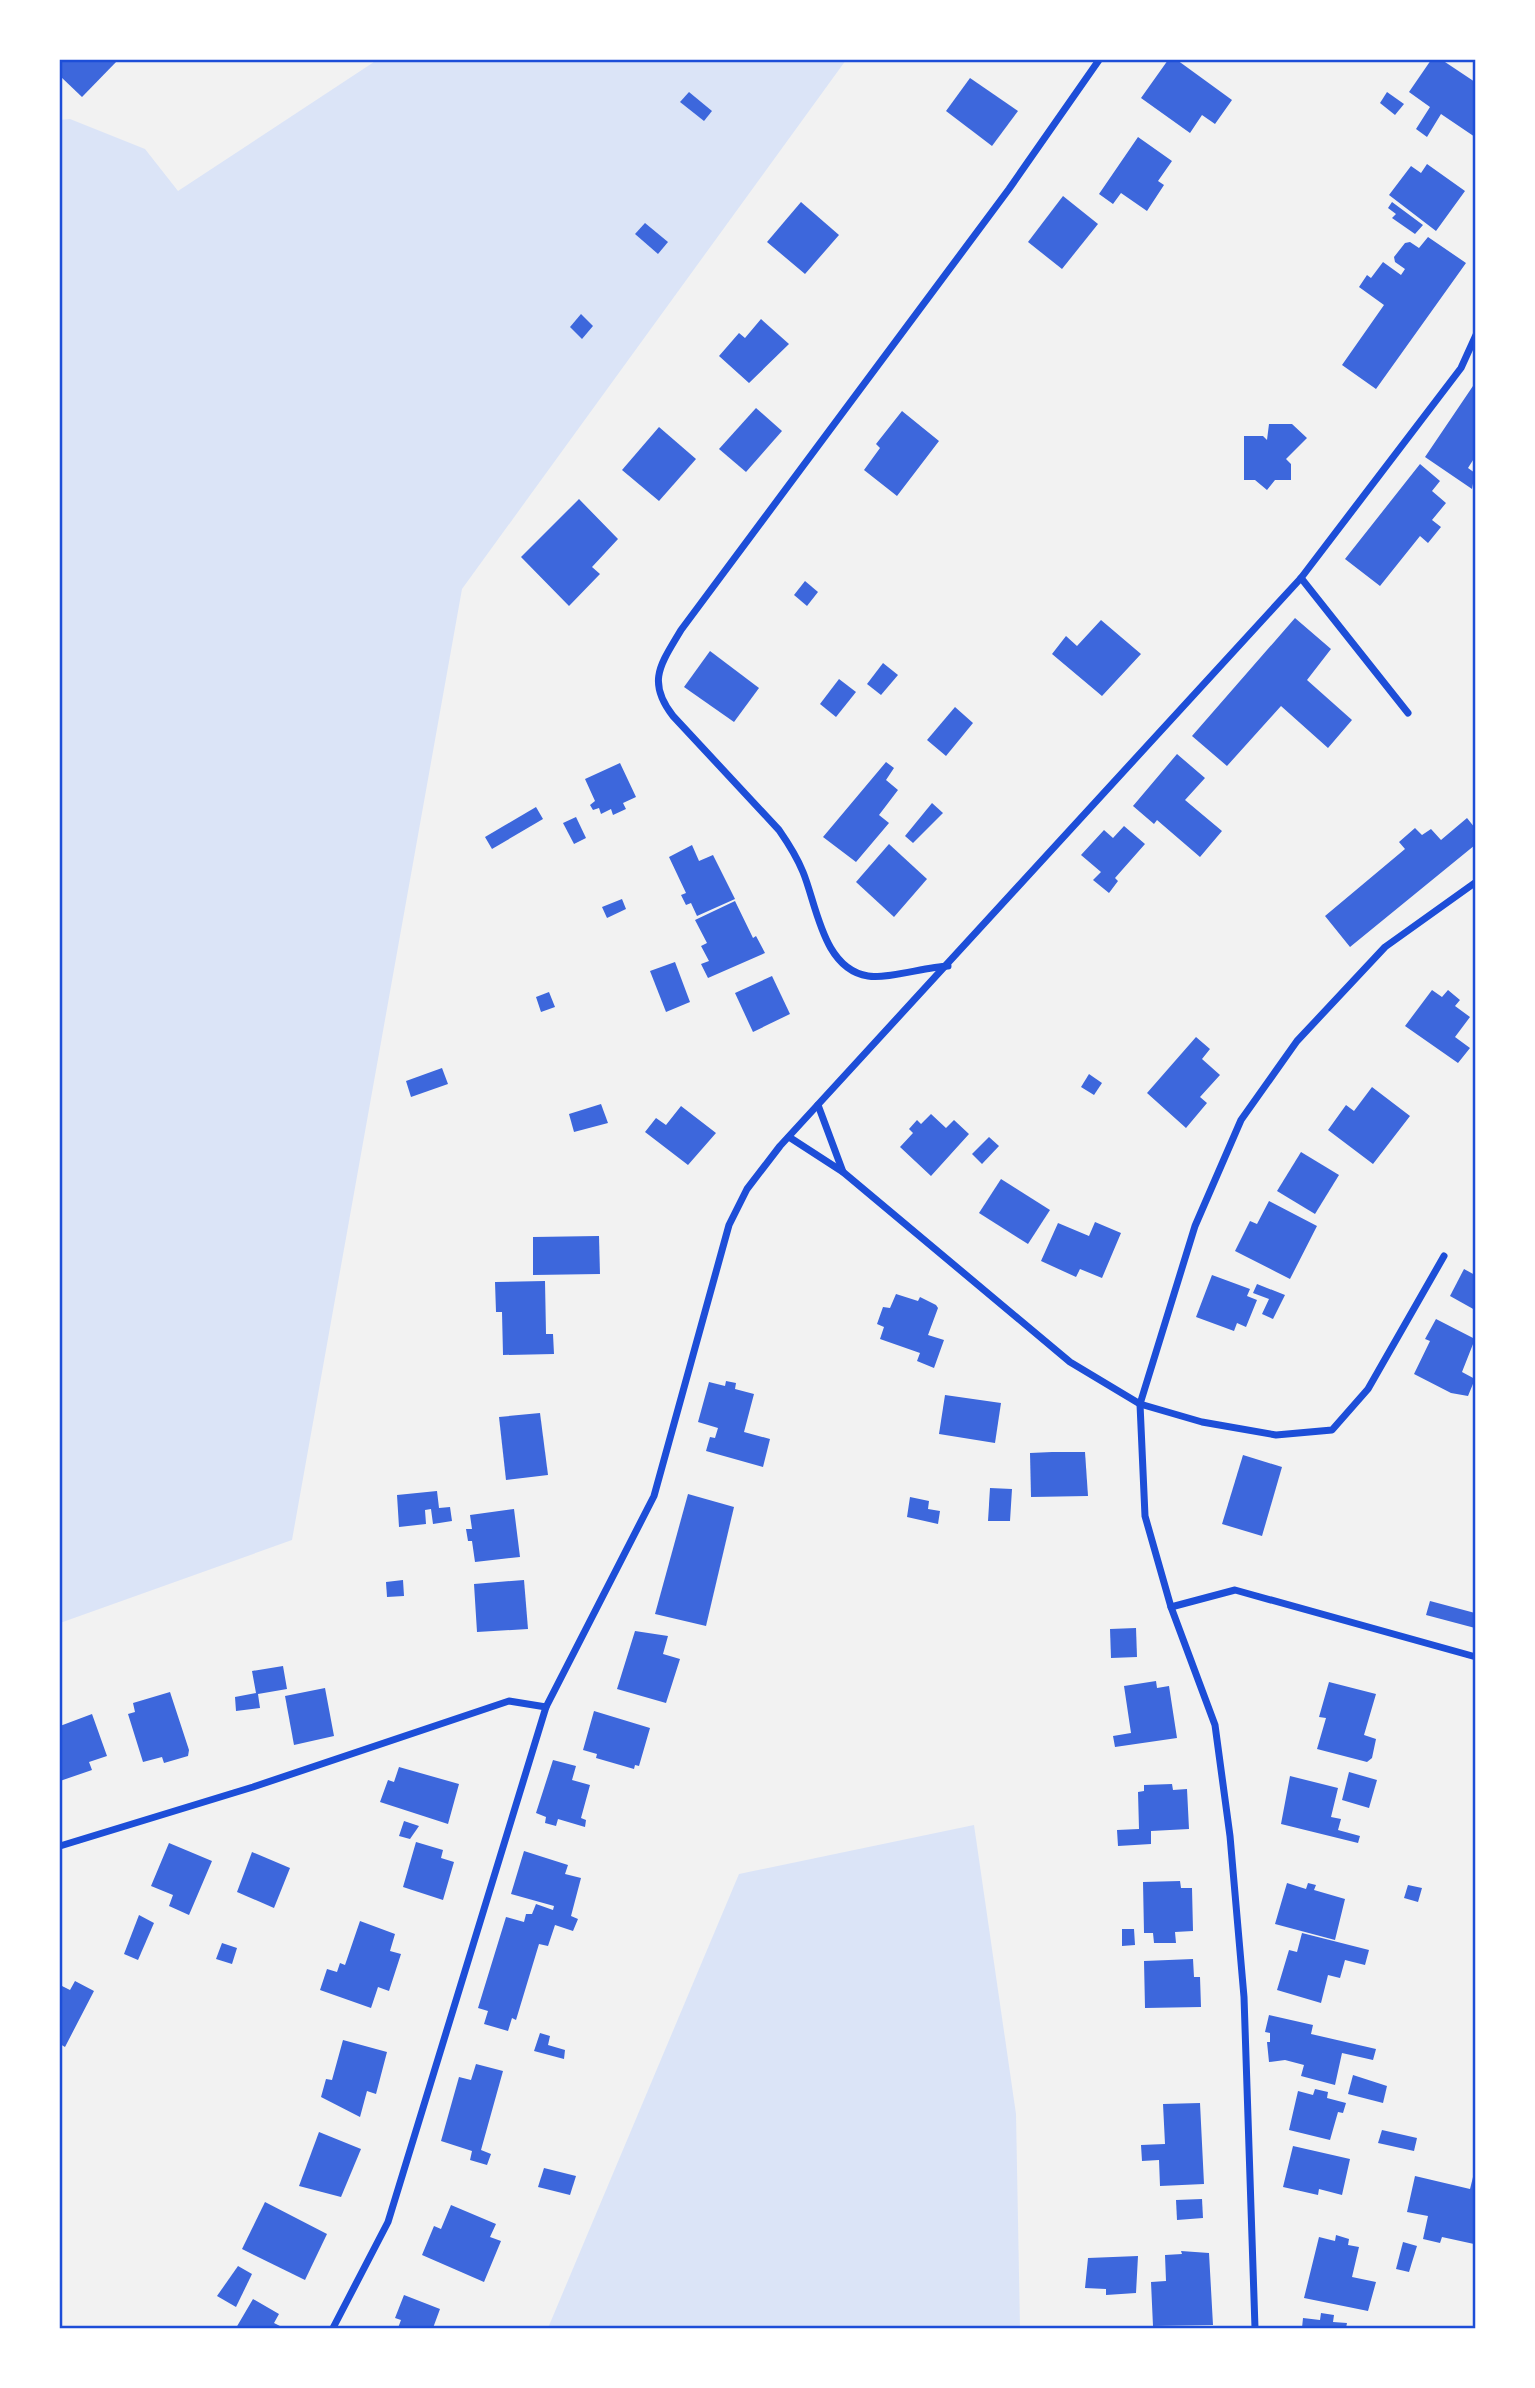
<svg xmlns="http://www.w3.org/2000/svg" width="1535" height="2388" font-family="Manrope,sans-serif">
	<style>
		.green { fill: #dbe4f7 }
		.building { fill: #3d67dc }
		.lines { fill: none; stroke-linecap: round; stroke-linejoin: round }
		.minor { stroke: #1d4ed8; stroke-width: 7 }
		.neatline { fill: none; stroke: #1d4ed8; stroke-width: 2.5 }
	</style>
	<rect width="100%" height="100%" fill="#f2f2f2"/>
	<g class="green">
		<polygon points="377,60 846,60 462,589 292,1540 60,1623 60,120 70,119 145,149 178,191"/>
		<polygon points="974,1825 1016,2114 1020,2328 548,2328 739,1874"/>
	</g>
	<g class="building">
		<polygon points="60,60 118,60 82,97 60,76"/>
		<polygon points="1168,60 1177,60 1232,100 1215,124 1202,115 1190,133 1141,98"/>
		<polygon points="1431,60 1442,60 1475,82 1475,137 1441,114 1427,137 1416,129 1430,107 1409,92"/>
		<polygon points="970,78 1018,111 992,146 946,111"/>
		<polygon points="689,92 712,111 704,121 680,102"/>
		<polygon points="1387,92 1404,104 1395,115 1380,103"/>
		<polygon points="1138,137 1172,161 1158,181 1164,185 1147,211 1121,193 1113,204 1099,194"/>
		<polygon points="1427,164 1465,191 1436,231 1389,195 1411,166 1421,173"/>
		<polygon points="1063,196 1098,224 1062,269 1028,242"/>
		<polygon points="801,202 839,235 805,274 767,242"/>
		<polygon points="1392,202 1423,225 1415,234 1392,218 1396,214 1388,208"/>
		<polygon points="645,223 668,242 658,254 635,234"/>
		<polygon points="1428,237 1466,263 1376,389 1342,365 1384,305 1359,287 1367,275 1371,278 1383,262 1401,275 1405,269 1395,262 1394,257 1405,243 1410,242 1419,248"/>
		<polygon points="581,314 593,326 582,339 570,327"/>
		<polygon points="761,319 789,344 749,383 719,356 739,333 745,338"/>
		<polygon points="1475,383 1475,457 1468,468 1475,473 1472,489 1425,457"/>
		<polygon points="756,408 782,431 746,472 719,449"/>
		<polygon points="902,411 939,441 897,496 864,470 880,448 876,444"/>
		<polygon points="1269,424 1292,424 1307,438 1286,459 1291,464 1291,480 1275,480 1267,490 1255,480 1244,480 1244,436 1263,436 1267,440"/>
		<polygon points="659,427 696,459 659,501 622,470"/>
		<polygon points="1420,464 1440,481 1432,491 1446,503 1432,520 1441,527 1428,543 1420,536 1380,586 1345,559"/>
		<polygon points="579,499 618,539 592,567 600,574 569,606 521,557"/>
		<polygon points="805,581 818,592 807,606 794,595"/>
		<polygon points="1295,618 1331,649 1307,680 1352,720 1328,748 1281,706 1227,766 1192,736"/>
		<polygon points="1101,620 1141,654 1102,696 1052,654 1066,636 1077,646"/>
		<polygon points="710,651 759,688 734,722 684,687"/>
		<polygon points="883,663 898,675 881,695 867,684"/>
		<polygon points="839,679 856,692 836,717 820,704"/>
		<polygon points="955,707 973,723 946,756 927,740"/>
		<polygon points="1177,754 1205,778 1185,800 1222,831 1200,857 1157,820 1154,824 1133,806"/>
		<polygon points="886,762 894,768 886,780 898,790 879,815 889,823 856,862 823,837"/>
		<polygon points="620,763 636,797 623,803 626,809 613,815 611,809 601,814 599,808 593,810 590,805 595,801 585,779"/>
		<polygon points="932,803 943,813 913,843 905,836"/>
		<polygon points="536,807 543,819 492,849 485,837"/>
		<polygon points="576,817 586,838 574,844 563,823"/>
		<polygon points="1467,818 1475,828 1475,845 1350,947 1325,916 1405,849 1399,842 1415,828 1422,835 1431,829 1441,840"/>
		<polygon points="1124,826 1145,844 1115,878 1118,881 1109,893 1093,880 1101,872 1081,855 1104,830 1113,838"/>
		<polygon points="889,844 927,879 894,917 856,882"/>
		<polygon points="692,845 699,861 713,855 735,899 697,916 691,903 686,905 681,895 686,893 669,857"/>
		<polygon points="622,899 626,909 607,918 602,907"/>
		<polygon points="735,901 753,938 756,936 765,953 708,978 701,964 709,961 701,946 707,943 695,920"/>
		<polygon points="675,962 690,1002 666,1012 650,971"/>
		<polygon points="772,976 790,1014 753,1032 735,993"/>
		<polygon points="1432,990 1442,997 1448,990 1460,1000 1455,1006 1470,1017 1455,1037 1470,1048 1458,1063 1405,1026"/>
		<polygon points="549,992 555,1007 541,1012 536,997"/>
		<polygon points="1196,1037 1210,1049 1202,1059 1220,1075 1200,1097 1207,1103 1186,1128 1147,1093"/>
		<polygon points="442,1068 448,1084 411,1097 406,1081"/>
		<polygon points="1089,1074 1102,1083 1094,1095 1081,1087"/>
		<polygon points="1372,1087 1410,1116 1373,1164 1328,1130 1346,1105 1354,1111"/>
		<polygon points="601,1104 608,1123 574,1132 569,1114"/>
		<polygon points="681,1106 716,1133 688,1165 645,1132 656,1118 666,1125"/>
		<polygon points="931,1114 946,1128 954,1120 969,1134 931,1176 900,1147 913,1133 909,1129 917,1120 921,1124"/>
		<polygon points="989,1137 999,1146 982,1164 972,1154"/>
		<polygon points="1301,1152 1339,1175 1315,1214 1277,1191"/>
		<polygon points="1001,1179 1050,1210 1028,1244 979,1213"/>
		<polygon points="1269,1201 1317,1226 1290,1279 1235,1251 1250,1221 1257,1224"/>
		<polygon points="1095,1222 1121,1233 1102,1278 1080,1269 1076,1277 1041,1261 1058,1223 1089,1236"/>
		<polygon points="599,1236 600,1274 533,1275 533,1237"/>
		<polygon points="1464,1269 1475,1275 1475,1310 1450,1296"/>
		<polygon points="1212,1275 1250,1289 1247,1296 1257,1300 1246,1327 1237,1323 1234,1331 1196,1317"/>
		<polygon points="545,1281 546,1334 553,1334 554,1354 503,1355 502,1312 496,1312 495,1282"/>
		<polygon points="1257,1284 1285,1295 1273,1319 1262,1314 1269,1299 1253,1293"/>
		<polygon points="896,1294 918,1301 920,1297 936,1305 938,1308 928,1335 944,1340 934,1368 917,1361 920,1353 880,1339 884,1327 877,1324 883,1307 890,1308"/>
		<polygon points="1436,1319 1475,1339 1462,1372 1475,1379 1468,1396 1451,1393 1414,1374 1430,1341 1425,1339"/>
		<polygon points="726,1381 736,1383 735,1389 754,1394 744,1432 770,1439 763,1467 706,1451 710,1437 715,1438 718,1428 698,1422 709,1382 725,1386"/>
		<polygon points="945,1395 1001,1403 995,1443 939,1434"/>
		<polygon points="540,1413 548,1475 506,1480 499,1417"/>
		<polygon points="1052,1452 1085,1452 1088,1496 1031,1497 1030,1453"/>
		<polygon points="1243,1455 1282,1467 1262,1536 1222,1524"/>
		<polygon points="990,1488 1012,1489 1010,1521 988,1521"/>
		<polygon points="437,1491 439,1508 450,1507 452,1521 433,1524 431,1509 425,1510 426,1524 399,1527 397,1495"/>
		<polygon points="688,1494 734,1507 706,1626 655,1614"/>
		<polygon points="910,1497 929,1501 928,1509 940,1511 938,1524 907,1517"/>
		<polygon points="514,1509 520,1557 475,1562 472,1541 468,1541 466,1529 472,1529 470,1515"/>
		<polygon points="403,1580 404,1596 387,1597 386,1582"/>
		<polygon points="524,1580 528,1629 477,1632 474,1584"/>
		<polygon points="1430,1601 1475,1613 1475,1628 1426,1615"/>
		<polygon points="1136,1628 1137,1657 1111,1658 1110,1629"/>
		<polygon points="635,1631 668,1636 663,1654 680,1659 666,1703 617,1689"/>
		<polygon points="283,1666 287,1689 258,1694 260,1708 236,1711 235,1697 256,1693 252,1671"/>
		<polygon points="1156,1681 1157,1688 1169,1686 1177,1738 1115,1747 1113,1736 1131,1733 1124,1686"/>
		<polygon points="1329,1682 1376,1694 1364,1735 1376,1739 1372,1758 1367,1762 1317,1749 1326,1718 1319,1717"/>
		<polygon points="325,1688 334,1736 294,1745 285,1696"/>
		<polygon points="170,1692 189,1750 188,1756 164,1763 162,1757 143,1762 128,1714 135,1712 133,1703"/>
		<polygon points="594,1711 650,1728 639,1766 635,1765 634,1769 596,1758 597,1754 583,1750"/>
		<polygon points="92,1714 107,1756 89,1762 92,1770 60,1781 60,1726"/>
		<polygon points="553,1760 576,1766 572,1780 590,1785 581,1818 586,1820 585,1827 558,1819 556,1826 545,1823 546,1817 536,1813"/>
		<polygon points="399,1767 459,1784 448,1824 380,1802 388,1780 394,1782"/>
		<polygon points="1349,1772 1377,1780 1369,1808 1342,1800"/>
		<polygon points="1290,1776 1338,1788 1331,1817 1341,1819 1338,1830 1360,1836 1358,1843 1281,1824"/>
		<polygon points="1172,1784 1173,1790 1187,1789 1189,1829 1151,1831 1151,1844 1118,1846 1117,1830 1139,1829 1138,1792 1144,1791 1144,1785"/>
		<polygon points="404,1821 419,1826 410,1839 399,1836"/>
		<polygon points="416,1842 443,1850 441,1858 454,1862 443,1900 403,1887"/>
		<polygon points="169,1843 212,1861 189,1915 169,1906 173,1895 151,1886"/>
		<polygon points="524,1851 568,1865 565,1874 581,1878 571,1916 578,1919 573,1931 555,1925 548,1946 539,1944 516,2020 512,2018 508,2031 484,2024 488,2011 478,2008 506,1917 524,1922 526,1914 532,1914 536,1904 553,1910 554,1906 511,1894"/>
		<polygon points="252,1852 290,1868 274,1908 237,1892"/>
		<polygon points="1180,1881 1181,1888 1192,1888 1193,1931 1175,1932 1176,1943 1154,1943 1153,1933 1144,1933 1143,1882"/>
		<polygon points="1287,1883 1306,1889 1308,1883 1316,1885 1314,1890 1345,1899 1335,1940 1275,1924"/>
		<polygon points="1408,1885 1422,1888 1418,1902 1404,1898"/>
		<polygon points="139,1915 154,1923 138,1960 124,1954"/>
		<polygon points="360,1921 395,1934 390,1951 401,1954 389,1991 378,1987 371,2008 320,1990 327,1969 337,1972 340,1963 345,1965"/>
		<polygon points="1122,1929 1134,1929 1135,1945 1122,1946"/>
		<polygon points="1302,1933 1369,1950 1365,1965 1345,1960 1340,1978 1328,1975 1321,2003 1277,1990 1289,1950 1297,1952"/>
		<polygon points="222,1943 237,1948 232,1964 216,1959"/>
		<polygon points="1193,1959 1194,1977 1200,1977 1201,2007 1145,2008 1144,1961"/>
		<polygon points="75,1981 94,1991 65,2047 60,2044 60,1985 70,1990"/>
		<polygon points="1269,2015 1313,2025 1311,2034 1376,2049 1373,2060 1342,2053 1335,2085 1301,2076 1304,2065 1285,2060 1269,2062 1267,2042 1270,2042 1270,2033 1265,2032"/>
		<polygon points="540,2033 550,2036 548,2045 565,2050 564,2059 534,2051"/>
		<polygon points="343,2040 387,2052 376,2094 367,2091 360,2117 321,2097 326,2079 332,2080"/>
		<polygon points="476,2064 503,2071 481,2150 491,2154 487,2165 470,2160 472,2151 441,2141 459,2077 471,2080"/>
		<polygon points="1353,2075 1387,2086 1383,2103 1348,2094"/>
		<polygon points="1315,2089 1328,2092 1327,2098 1346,2103 1343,2113 1338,2112 1330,2140 1289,2130 1298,2091 1313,2095"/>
		<polygon points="1200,2103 1204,2184 1160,2186 1159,2160 1142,2161 1141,2145 1165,2144 1163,2104"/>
		<polygon points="1382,2130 1417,2138 1414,2151 1378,2143"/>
		<polygon points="319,2132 361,2149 341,2197 299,2186"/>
		<polygon points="1293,2146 1350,2159 1342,2195 1319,2189 1318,2195 1283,2187"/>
		<polygon points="544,2168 576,2176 570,2195 538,2187"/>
		<polygon points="1415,2176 1470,2189 1473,2177 1475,2177 1474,2244 1442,2237 1440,2243 1423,2239 1428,2216 1407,2212"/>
		<polygon points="1202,2199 1203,2218 1177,2220 1176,2200"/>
		<polygon points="265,2202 327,2234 305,2280 242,2249"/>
		<polygon points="451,2205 496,2224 490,2237 501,2241 484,2282 422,2255 434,2226 441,2229"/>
		<polygon points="1336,2235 1349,2239 1348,2245 1359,2247 1352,2277 1376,2282 1368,2311 1304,2298 1319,2237 1335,2241"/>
		<polygon points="1403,2242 1417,2246 1409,2272 1396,2269"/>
		<polygon points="1181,2251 1209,2253 1213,2325 1153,2326 1151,2282 1166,2281 1165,2255 1182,2254"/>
		<polygon points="1138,2256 1136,2293 1106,2295 1106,2289 1085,2288 1088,2258"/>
		<polygon points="238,2266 252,2274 236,2307 217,2296"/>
		<polygon points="404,2295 440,2309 433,2328 398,2328 401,2320 395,2318"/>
		<polygon points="253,2299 279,2314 274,2323 284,2328 236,2328"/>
		<polygon points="1321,2313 1334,2315 1333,2322 1347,2323 1346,2328 1302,2328 1303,2318 1320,2320"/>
	</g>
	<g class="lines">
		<g class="minor">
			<polyline points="1301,578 1408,713"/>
			<path d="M948,966C925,967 888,979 868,976C823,969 817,906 803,872C797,857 788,843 779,830L673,716C646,681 661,664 681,630L1009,189L1099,60"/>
			<polyline points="818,1105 843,1172"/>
			<polyline points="789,1137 843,1172 1070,1362 1140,1404 1202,1422 1276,1435 1332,1430 1368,1389 1444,1256"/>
			<polyline points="1171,1607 1235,1590 1476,1657"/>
			<polyline points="60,1846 253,1787 509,1701 546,1707"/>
			<polyline points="333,2328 388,2222 546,1707 654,1496 729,1225 747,1189 780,1146 1301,578 1461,368 1476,335"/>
			<polyline points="1255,2328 1244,1997 1230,1836 1215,1725 1171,1607 1145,1516 1140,1404 1195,1226 1241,1120 1297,1041 1385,947 1476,882"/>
		</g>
	</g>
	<rect width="1535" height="2388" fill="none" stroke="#ffffff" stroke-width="122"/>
	<rect x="61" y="61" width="1413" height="2266" class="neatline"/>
</svg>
